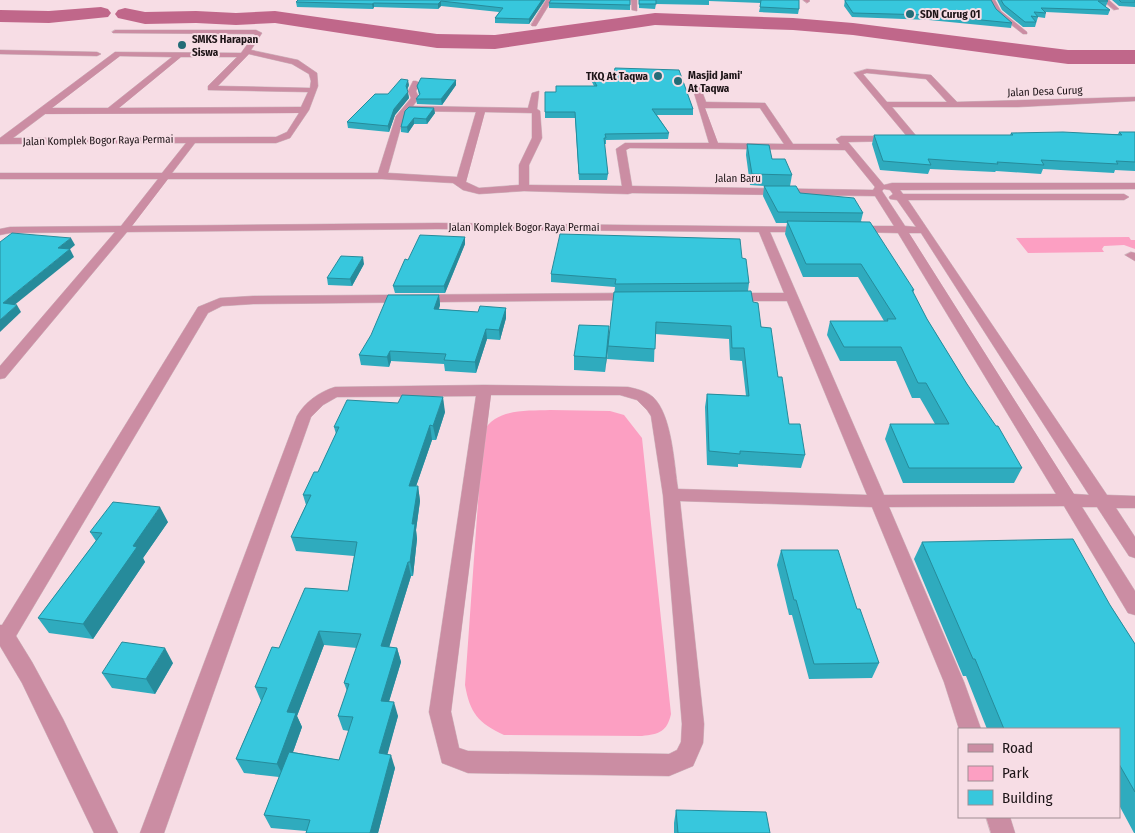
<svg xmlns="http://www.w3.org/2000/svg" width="1135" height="833" font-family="'Fira Sans Condensed',sans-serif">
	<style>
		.green { fill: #fc9fc2 }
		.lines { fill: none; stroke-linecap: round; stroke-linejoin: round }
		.river { fill: #c0678a; fill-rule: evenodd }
		.minor-casing { stroke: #d0b9c0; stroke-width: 1 }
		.minor { fill: #cb8da3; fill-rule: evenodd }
		.wall { fill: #2fabbe; fill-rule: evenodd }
		.shaded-wall { fill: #268b9b }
		.building { fill: #37c7dd; stroke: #268b9b }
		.poi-dot { fill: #236c77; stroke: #f7dde5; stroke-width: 2 }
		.labels { text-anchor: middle; stroke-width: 4; stroke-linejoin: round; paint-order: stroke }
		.far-poi-label { font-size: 11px; font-weight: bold; fill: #1d1417; stroke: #f7dde5; text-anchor: start }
		.far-street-label { font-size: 11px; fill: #1d1417; stroke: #f7dde5 }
	</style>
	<rect width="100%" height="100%" fill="#f7dde5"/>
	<g class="green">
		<polygon points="1129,237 1131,240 1135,240 1135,249 1124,245 1104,246 1102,249 1104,252 1028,253 1016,238"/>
		<path d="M550,410L610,411L624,415L642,438L671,714C667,732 659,734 642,736L504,735C478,723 470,713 465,685L483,432C496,408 526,411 550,410Z"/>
	</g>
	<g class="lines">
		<g class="river">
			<polygon points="101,7 108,9 111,13 108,17 49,23 0,22 0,10 49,11"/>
			<polygon points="125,8 145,12 196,11 236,13 275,11 437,34 495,35 655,13 793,18 853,23 1068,50 1135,50 1135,64 1068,64 853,35 793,30 655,25 495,49 437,48 275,23 236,25 196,23 145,24 118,18 115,14 118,10"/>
		</g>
		<defs>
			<g id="minor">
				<polygon points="546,0 552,0 536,26 532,26 531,25"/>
				<polygon points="631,0 637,0 637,11 632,10"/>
				<polygon points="803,0 809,0 810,1 807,3"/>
				<polygon points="989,0 995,0 1001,11 1027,32 1027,34 1023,34 996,13"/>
				<polygon points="1102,0 1109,0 1119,9 1114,10"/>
				<path d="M115,30H256L262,33L251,50L298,60L317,73L318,86L309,110L290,138L276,143H195L172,173H378L396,116L411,98L408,91L413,81H416L420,83L416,91L419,98L413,106L528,108L532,93L539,91L537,109L540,111L542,138L529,165V185L622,186L616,149L625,143H709L692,86L696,84L700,86L706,102L765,103L793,144H840L836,139L841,136H897V140L894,141L848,142L884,185L892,183H1135V189L900,190L903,194H1124L1129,197L1124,200H908L1107,495L1135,496V508H1116L1135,537V558L1129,556L1097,507H1082L1135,591V615L1128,613L1064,506L889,507L964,682L981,729H959L944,682L872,507L680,501L704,724L703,743L693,766L669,776L468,773L442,763L429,712L476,396L337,397L323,405L311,417L164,833H140L297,416C305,402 319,392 335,387L484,385L628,387C637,389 646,391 653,397C672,415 674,463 678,489L867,495L787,301H733L727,297L733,293H784L759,232L437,229L127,232L5,378L0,379V366L115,232L10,233L0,235V229L10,227L121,226L158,179H0V173H162L186,143L0,144V138L115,52L241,53L255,34L113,33L112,32ZM249,54L292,64L309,74L311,81L310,88L218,86ZM120,56L172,57L108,108H52ZM181,57H237L208,86V90L308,92L301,107L119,108ZM705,108H760L784,144L718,143ZM409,111L476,112L457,177L388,173L404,116ZM485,112L532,113V138L519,165V185L479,188L466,182ZM299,113L287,132L276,137L13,138L45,114ZM630,148L845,150L875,187L873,190L632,186L626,150ZM168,179H382L453,183L463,190L479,194L524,191L628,194L632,193L875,196L894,226H856L850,229L856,232L898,233L1056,494L884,495L770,232H806L810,231L812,229L810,227L437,223L132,226ZM884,189L890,190L893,194L889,197L890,199L897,200L916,227L905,226L882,191ZM909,233H921L1089,495L1074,494ZM491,395H620L637,400L647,410L651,416L663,495L682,724L681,742L677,750L669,754L468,751L459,748L451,712Z"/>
				<polygon points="0,50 97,52 101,54 97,56 0,54"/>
				<path d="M867,69L931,75L957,102L1135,97V101L1018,107H892L918,138L913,141L910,140L854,73ZM867,73L926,79L947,102H887L863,74Z"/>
				<polygon points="1131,252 1135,253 1135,261 1125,255"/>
				<polygon points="632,293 636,294 638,297 636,300 253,304 222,306 208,313 16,636 32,662 63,719 118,833 94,833 22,683 0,646 0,625 2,625 198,307 220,298 253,296"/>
				<polygon points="986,817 1010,817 1015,833 991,833"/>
			</g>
		</defs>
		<use href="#minor" class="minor-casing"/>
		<use href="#minor" class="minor"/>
	</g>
	<g class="wall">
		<polygon points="545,0 529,24 495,23 495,18 499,12 441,6 438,9 374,7 373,9 297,7 296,2"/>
		<polygon points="630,0 630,10 549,8 549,3"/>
		<polygon points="639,0 799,0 799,9 798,14 759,12 761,3 709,1 709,5 656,4 655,9 639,8"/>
		<polygon points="845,0 996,9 1012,23 1011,28 929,20 852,17 844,6"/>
		<polygon points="997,0 1106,0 1108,1 1106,6 1105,6 1110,10 1108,15 1046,12 1045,18 1038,17 1035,27 1023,27 1002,10"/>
		<polygon points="1112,0 1135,0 1135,7 1119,6"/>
		<polygon points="591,75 693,109 693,115 657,115 669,133 668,139 606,140 606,144 604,144 608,174 607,180 579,180 575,118 545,118 545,92 556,92 594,86 591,80"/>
		<polygon points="456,80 456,85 442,105 417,104 416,99 419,95 417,86"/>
		<polygon points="409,85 407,90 409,98 395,115 389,132 348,128 347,122 388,94"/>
		<polygon points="405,111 435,113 427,124 414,124 408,133 401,132 401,127"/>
		<polygon points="1119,132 1135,132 1135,171 1115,170 1114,173 1043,169 1041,174 996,171 995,172 930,169 928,174 880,170 872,144 874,135 1010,135 1011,133 1118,134"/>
		<polygon points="747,144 772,159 792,175 790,186 800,193 863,213 861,221 914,290 913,293 927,319 967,384 1022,468 1014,483 903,483 885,439 890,424 935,424 920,398 912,398 896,361 840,361 827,335 830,321 884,321 858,277 803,277 785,234 787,223 776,223 763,196 764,186 750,185 746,155"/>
		<polygon points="465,237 465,244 445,293 395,293 393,286 408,260"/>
		<polygon points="742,258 749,283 748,291 753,302 778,377 789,424 805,455 801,468 738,464 738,467 707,465 705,407 707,394 746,396 742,361 730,360 729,339 655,334 654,362 607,359 608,348 605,372 574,370 574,356 609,338 615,287 551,282 551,274"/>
		<polygon points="364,264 352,286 328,285 327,278"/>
		<polygon points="439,295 440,305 439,309 478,312 506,308 506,318 500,340 487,339 476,373 445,371 444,364 391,361 389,367 361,365 359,355"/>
		<path d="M445,412L436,440H432L416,486H418L420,501L416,530L417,539L413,576H411L389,647L397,648L401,662L389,701L398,716L387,754L395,768L378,833H306V831L271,828L264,815L279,777L244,773L236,759L261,701L255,687L279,648L348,591L354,556L296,551L291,537L306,505L303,495L318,472L336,434L334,427ZM324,645L357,648L344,683L347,691L338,716L343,730L349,731L339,760L293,752L302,727L297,716Z"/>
		<polygon points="168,522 143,558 145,562 93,639 49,633 38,618 96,541 90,532"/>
		<polygon points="922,542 1110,605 1135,644 1135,833 1134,833 1119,805 1119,729 987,729 966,676 963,676 914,559"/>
		<polygon points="781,550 857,609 879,663 872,678 809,679 792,615 789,615 777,565"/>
		<polygon points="173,663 155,694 112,688 102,673"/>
		<polygon points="676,810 770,833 674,833 674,823"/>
	</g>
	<g class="shaded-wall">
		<polygon points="542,0 545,0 529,24 529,19"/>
		<polygon points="441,1 441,6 438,9 438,4"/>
		<polygon points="374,3 374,7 373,9 372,4"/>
		<polygon points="408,80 409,85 406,92 406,86"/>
		<polygon points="456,80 456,85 442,105 441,99"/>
		<polygon points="408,92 409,98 395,115 389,132 388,126 394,109"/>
		<polygon points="434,108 435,113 427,124 426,119"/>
		<polygon points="414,118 414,124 408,133 407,127"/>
		<polygon points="465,237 465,244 445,293 444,286"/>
		<polygon points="71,238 75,245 62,256 58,248"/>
		<polygon points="70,249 74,257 7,311 3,303"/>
		<polygon points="363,257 364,264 352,286 350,279"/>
		<polygon points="439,295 440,305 435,319 434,309"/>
		<polygon points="17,305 21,312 0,332 0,320"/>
		<polygon points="506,308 506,318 500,340 499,330"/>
		<polygon points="609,326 609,341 605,372 606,358"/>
		<polygon points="486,329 487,339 476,373 475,362"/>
		<polygon points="390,351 391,361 389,367 387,357"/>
		<polygon points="443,397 445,412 436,440 433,426"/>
		<polygon points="430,425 432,440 411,501 409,486"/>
		<polygon points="418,486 420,501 416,530 417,539 413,576 410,562 412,524"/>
		<polygon points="160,507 168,522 143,558 145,562 93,639 83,624 133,546"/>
		<polygon points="408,562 411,576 385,661 381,646"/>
		<polygon points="319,631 324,645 297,716 302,727 284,777 277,764 287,712"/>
		<polygon points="165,648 173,663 155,694 146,679"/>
		<polygon points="397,648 401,662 385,715 381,701"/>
		<polygon points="394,702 398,716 384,767 379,753"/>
		<polygon points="391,755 395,768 378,833 370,833"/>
	</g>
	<g class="building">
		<polygon points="298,0 542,0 529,19 495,18 503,8 441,1 438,4 374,3 372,4 296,2"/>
		<polygon points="551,0 630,0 630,5 549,3"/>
		<rect x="639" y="0" width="17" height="4"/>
		<polygon points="761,0 799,0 799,9 760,7"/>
		<polygon points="845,0 991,0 996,9 1012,23 930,15 853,13 845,1"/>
		<polygon points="1001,0 1106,0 1108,1 1098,1 1110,10 1041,8 1046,13 1034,12 1038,17 1031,16 1036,22 1025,22 1004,5"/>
		<polygon points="1119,0 1135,0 1135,2 1121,2"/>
		<polygon points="615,68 679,70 693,109 652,109 669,133 605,134 606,138 604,138 608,174 579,174 575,112 545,112 545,92 556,92 556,86 597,86 591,75 614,73"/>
		<polygon points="421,78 456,80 441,99 416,99 420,94 417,86"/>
		<polygon points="401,79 408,80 406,86 408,92 394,109 388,126 347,122 375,94 388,94"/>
		<polygon points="409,107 434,108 426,119 414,118 407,127 401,127 405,111"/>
		<polygon points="1063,132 1122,135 1119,132 1135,132 1135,162 1116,161 1118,164 1041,160 1044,165 997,162 998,164 928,159 931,165 883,161 874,135 1013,135 1011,133"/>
		<polygon points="747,144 769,145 772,159 785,159 792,175 752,174"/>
		<polygon points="764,186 796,186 800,193 854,198 863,213 778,212"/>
		<polygon points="787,221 870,222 914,290 912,290 927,319 967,384 996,426 998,426 1022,468 909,468 890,424 949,424 926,383 918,383 901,347 844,347 830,321 888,321 887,319 896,319 861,264 806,264"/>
		<polygon points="12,233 71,238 58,248 70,249 3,303 17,305 0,320 0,242"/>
		<polygon points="560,234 740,239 742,258 746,259 749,283 615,284 616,279 551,274"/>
		<polygon points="420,235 465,237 444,286 393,286 405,259 408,260"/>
		<polygon points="341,256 363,257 350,279 327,278"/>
		<polygon points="751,291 753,302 758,303 761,327 771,328 778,377 782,377 789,424 800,424 805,455 740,451 740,454 709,451 707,394 749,396 744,348 732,348 731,326 656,322 655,349 608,346 614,292"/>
		<polygon points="388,295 439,295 434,309 478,312 480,306 506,308 499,330 486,329 475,362 444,360 446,354 390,351 387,357 359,355 371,335"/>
		<polygon points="579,325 609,326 606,358 574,356"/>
		<polygon points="402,395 443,397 433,426 430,425 409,486 418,486 412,524 415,524 410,562 408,562 381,646 397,648 381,701 394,702 379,753 391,755 370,833 306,833 310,820 264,815 289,752 339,760 353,717 338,716 349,684 344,683 361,634 319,631 287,712 296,713 277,764 236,759 267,688 255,687 272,647 279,648 305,588 348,591 357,542 291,537 311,495 303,495 314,472 318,472 339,427 334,427 347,400 398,403"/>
		<polygon points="113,502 160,507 133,546 137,547 83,624 38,618 102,533 90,532"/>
		<polygon points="1073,539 1110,605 1135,644 1135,792 1119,764 1119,729 1004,729 975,659 973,659 922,542"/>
		<polygon points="781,550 838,550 857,609 860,609 879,663 814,664 796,600 794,600"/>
		<polygon points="122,642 165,648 146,679 102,673"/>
		<polygon points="676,810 766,812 770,833 678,833"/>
	</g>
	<g class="poi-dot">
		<circle cx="910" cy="14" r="5"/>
		<circle cx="182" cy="45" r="5"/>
		<circle cx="658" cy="76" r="5"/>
		<circle cx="678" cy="81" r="5"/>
	</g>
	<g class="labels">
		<g class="far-poi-label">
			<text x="920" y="18">SDN Curug 01</text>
			<text x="192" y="43">SMKS Harapan<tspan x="192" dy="13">Siswa</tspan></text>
			<text x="688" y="79">Masjid Jami'<tspan x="688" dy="13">At Taqwa</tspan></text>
			<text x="648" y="80" text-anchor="end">TKQ At Taqwa</text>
		</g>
		<g class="far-street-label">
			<text transform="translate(1045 91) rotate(-2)" y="4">Jalan Desa Curug</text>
			<text transform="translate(98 140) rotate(-1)" y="4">Jalan Komplek Bogor Raya Permai</text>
			<text x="738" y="182">Jalan Baru</text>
			<text x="524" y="231">Jalan Komplek Bogor Raya Permai</text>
		</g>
	</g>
	<rect x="958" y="728" width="162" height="90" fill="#f7dde5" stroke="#a08d93"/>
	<rect x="968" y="744" width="25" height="8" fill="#cb8da3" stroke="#a08d93"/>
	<text x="1002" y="753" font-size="15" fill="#1d1417">Road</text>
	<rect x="968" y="766" width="25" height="15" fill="#fc9fc2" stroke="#a08d93"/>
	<text x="1002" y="778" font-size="15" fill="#1d1417">Park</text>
	<rect x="968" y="790" width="25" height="15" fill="#37c7dd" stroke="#a08d93"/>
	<text x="1002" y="803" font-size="15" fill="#1d1417">Building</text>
</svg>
